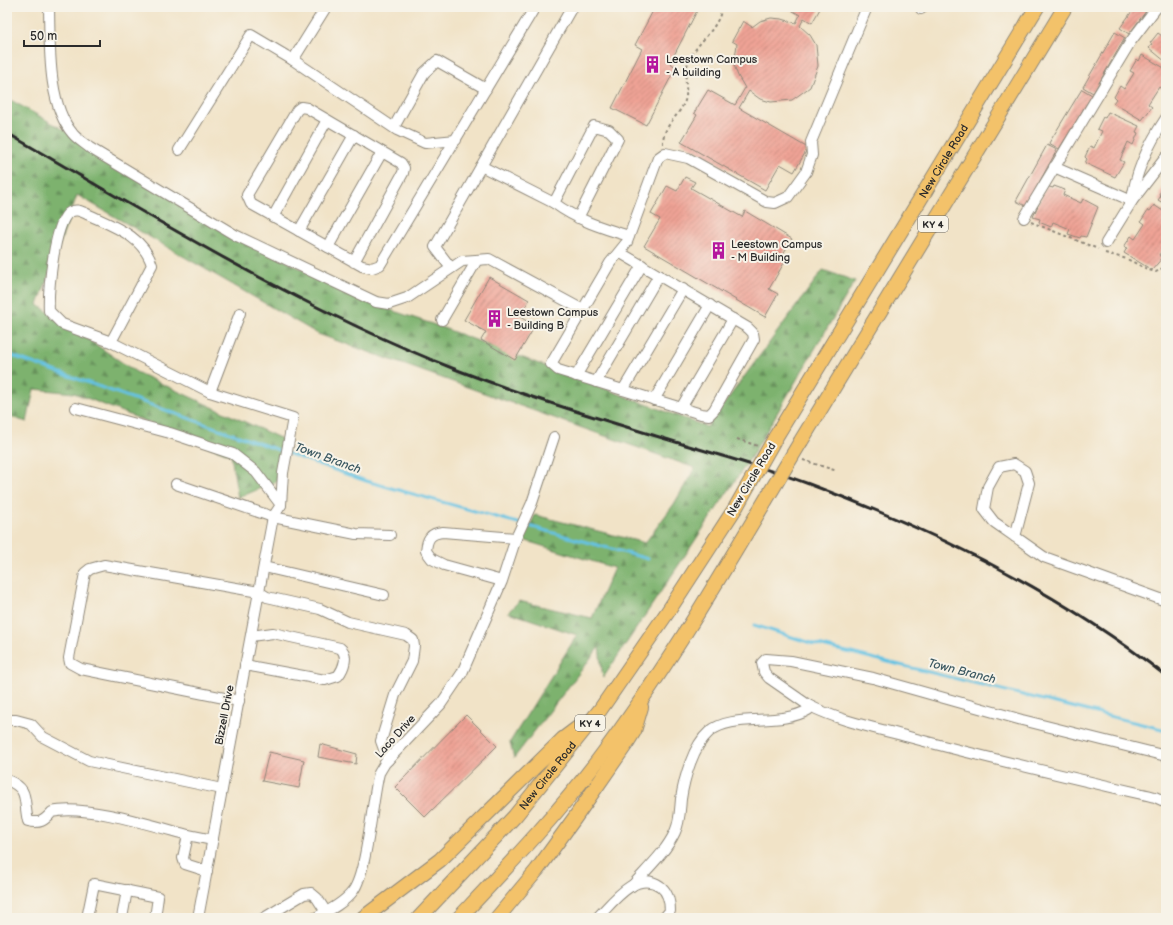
<svg xmlns="http://www.w3.org/2000/svg" width="1173" height="925" font-family="'Balsamiq Sans',sans-serif">
	<style>
		.forest { fill: url(#forest-firs); stroke: #546e4c }
		.lines { fill: none; stroke-linecap: round; stroke-linejoin: round }
		.stream { stroke: #65c3e3; stroke-width: 3 }
		.building { fill: url(#building-hatch) }
		.minor-casing { stroke: #8e8779; stroke-width: 12 }
		.highway-casing { stroke: #8e8779; stroke-width: 16 }
		.path { stroke: #8e8779; stroke-width: 2; stroke-dasharray: 3 3; stroke-linecap: butt }
		.minor { stroke: #fff; stroke-width: 10 }
		.highway { stroke: #f3c26a; stroke-width: 14 }
		.rail { stroke: #2b2b2b; stroke-width: 3 }
		.highway-bridge-casing { stroke: #8e8779; stroke-width: 16; stroke-linecap: butt }
		.highway-bridge { stroke: #f3c26a; stroke-width: 14 }
		.labels { text-anchor: middle; stroke-width: 4; stroke-linejoin: round; paint-order: stroke }
		.shield { fill: #f7f3e8; stroke: #686764; stroke-width: 1 }
		.shield-label { font-size: 10px; font-weight: bold; fill: #2b2b2b }
		.poi-label { font-size: 11px; fill: #2b2b2b; stroke: #f7f3e8; text-anchor: start }
		.street-label { font-size: 11px; fill: #2b2b2b; stroke: #f7f3e8 }
		.water-label { font-size: 12px; font-style: italic; fill: #3c5962; stroke: #f7f3e8 }
	</style>
	<defs>
		<pattern id="forest-firs" width="22" height="20" patternUnits="userSpaceOnUse"><rect width="22" height="20" fill="#7db26e"/><path d="M5 1l3.5 6h-7zM16 11l3.5 6h-7z" fill="#67915b"/></pattern>
		<pattern id="building-hatch" width="6" height="6" patternUnits="userSpaceOnUse"><rect width="6" height="6" fill="#efa395"/><path d="M-1 1l2-2M0 6l6-6M5 7l2-2" fill="none" stroke="#c2857a"/></pattern>
	</defs>
	<rect width="100%" height="100%" fill="#f7f3e8"/>
	<filter id="ink" filterUnits="userSpaceOnUse"><feTurbulence type="fractalNoise" baseFrequency=".025" numOctaves="2"/><feDisplacementMap in="SourceGraphic" scale="8" xChannelSelector="R" yChannelSelector="G"/><feConvolveMatrix kernelMatrix="1 2 1 2 8 2 1 2 1" color-interpolation-filters="sRGB"/></filter>
	<filter id="wash" filterUnits="userSpaceOnUse"><feTurbulence type="fractalNoise" baseFrequency=".012" numOctaves="4" result="noise"/><feDisplacementMap in="SourceGraphic" scale="16" xChannelSelector="R" yChannelSelector="G"/><feGaussianBlur stdDeviation="0.9" result="paint"/><feColorMatrix in="noise" values="0 0 0 0 0 0 0 0 0 0 0 0 0 0 0 0 0 1.4 0 .05"/><feComposite in="paint" operator="in"/></filter>
	<g filter="url(#wash)">
		<rect width="100%" height="100%" fill="#f1e3c7"/>
		<polygon class="forest" points="7,98 75,136 235,235 364,301 438,326 707,427 823,270 855,281 753,454 603,678 599,647 514,758 510,742 577,635 508,612 519,601 592,618 614,568 523,540 535,515 645,543 674,504 695,468 318,334 77,195 38,305 136,372 282,439 277,481 238,498 231,455 74,393 34,389 27,422 7,416"/>
		<g class="lines">
			<g class="stream">
				<polyline points="7,354 366,481 648,559"/>
				<polyline points="754,625 814,644 1166,730"/>
			</g>
		</g>
		<g id="blocks">
			<g class="building">
				<polygon points="655,7 699,7 670,63 676,67 646,125 612,108 642,49 635,45"/>
				<polygon points="786,7 821,7 812,23 804,18 800,26 810,35 816,45 818,66 810,87 792,100 771,102 760,99 749,91 739,108 808,148 794,172 780,164 765,190 681,142 697,115 694,113 708,90 735,105 745,88 738,76 734,65 737,44 732,41 743,21 752,27 760,21 771,18 782,19 796,23 800,15"/>
				<polygon points="1135,7 1149,7 1129,34 1120,28"/>
				<polygon points="1166,31 1166,62 1149,48 1152,44 1150,43 1158,33 1162,36"/>
				<polygon points="1115,32 1125,38 1093,93 1083,87"/>
				<polygon points="1142,55 1166,69 1166,87 1164,90 1159,87 1148,104 1152,107 1142,120 1113,103 1116,99 1114,97 1120,86 1124,89 1134,73 1130,71 1137,59 1139,61"/>
				<polygon points="1082,89 1092,95 1059,149 1049,143"/>
				<polygon points="1108,112 1139,126 1136,132 1138,133 1133,145 1128,142 1120,160 1124,162 1115,177 1085,163 1087,159 1085,157 1090,146 1094,148 1102,131 1097,129 1103,117 1105,118"/>
				<polygon points="1047,145 1057,150 1026,206 1016,201"/>
				<polygon points="685,177 695,182 691,188 742,217 745,211 792,239 783,254 788,256 769,289 778,294 765,317 644,246 660,219 651,214 667,186 677,191"/>
				<polygon points="1166,183 1166,205 1158,200 1161,196 1159,194"/>
				<polygon points="1046,186 1053,188 1054,186 1065,190 1063,195 1081,203 1083,199 1098,207 1086,237 1081,236 1080,238 1068,234 1070,229 1053,222 1051,227 1039,222 1040,219 1033,217"/>
				<polygon points="1154,205 1166,213 1166,244 1159,255 1163,257 1152,270 1124,253 1127,248 1124,247 1131,236 1135,239 1145,224 1141,221 1148,210 1150,211"/>
				<polygon points="489,277 529,300 520,317 535,326 515,360 481,340 486,332 464,320"/>
				<polygon points="466,715 497,746 425,817 395,787"/>
				<polygon points="320,744 357,754 356,764 318,757"/>
				<polygon points="269,752 304,760 299,788 262,781"/>
			</g>
		</g>
	</g>
	<g filter="url(#ink)">
		<use href="#blocks" fill-opacity="0" stroke="#8e8779" stroke-width="1"/>
		<g class="lines">
			<defs>
				<g id="minor">
					<path d="M49,7C50,44 47,104 73,134C77,139 84,143 90,148L235,235L376,302L389,304L407,298L462,261L489,259L583,310"/>
					<polyline points="920,7 921,9"/>
					<polyline points="293,60 326,7"/>
					<polyline points="394,127 424,73 437,61 486,89"/>
					<polyline points="179,150 251,35 293,60 397,130 425,143 456,140"/>
					<polyline points="481,166 554,203"/>
					<path d="M1054,167L1132,201C1135,172 1150,142 1166,118"/>
					<polyline points="273,217 327,120"/>
					<path d="M578,218L618,139L609,130L594,126L554,203C577,220 602,228 629,236"/>
					<polyline points="1024,218 1131,41 1157,7"/>
					<polyline points="299,231 354,135"/>
					<polyline points="1106,243 1132,201 1166,157"/>
					<polyline points="328,247 382,152"/>
					<polyline points="619,252 748,328 753,333 754,339 714,410 709,415 701,414 558,370 551,364 610,263 627,242 658,158 665,153 688,158 767,202 775,203 788,197 806,172 812,155 811,142 867,7"/>
					<polyline points="354,262 403,173 404,168 401,163 307,108 301,107 297,110 247,195 251,204 362,266 372,268 380,265 535,7"/>
					<polyline points="451,268 435,247 572,7"/>
					<polyline points="442,320 477,260"/>
					<path d="M111,342L62,324L49,311C48,293 54,220 70,212C76,209 80,211 85,213C112,226 143,235 152,265L111,342L210,392L293,418L283,473L281,505L273,517L198,918"/>
					<polyline points="576,376 642,265"/>
					<polyline points="596,382 659,275"/>
					<polyline points="623,390 683,289"/>
					<polyline points="210,392 240,313"/>
					<polyline points="654,400 710,305"/>
					<polyline points="76,408 170,433 233,454 256,472 281,505"/>
					<polyline points="681,408 733,319"/>
					<polyline points="176,484 273,517 356,534 390,535"/>
					<polyline points="1015,537 1029,483 1025,471 1014,464 999,467 988,487 984,509 994,522 1044,557 1166,601"/>
					<polyline points="516,538 532,503 554,437"/>
					<polyline points="264,567 384,595"/>
					<path d="M245,665L325,680L338,676C344,668 349,655 340,648L273,633L251,636"/>
					<polyline points="239,701 81,669 70,663 69,658 85,573 90,569 104,565 259,592 267,597 320,609 348,622 406,635 413,640 414,646 412,661 395,695 381,741 388,760"/>
					<path d="M808,705C839,721 876,728 909,737C990,759 1073,778 1155,797L1166,802"/>
					<polyline points="7,720 16,720 31,724 43,737 89,761 222,789"/>
					<path d="M7,780C30,789 23,800 28,821C40,824 44,821 52,812C84,804 154,826 188,835"/>
					<polyline points="207,871 185,864 183,858 188,835 213,840"/>
					<path d="M632,886C647,869 666,852 675,832C680,822 680,809 681,799C684,779 693,746 709,732C732,712 779,727 808,710V705L769,678L764,672L762,663L766,659L791,661L873,678L1022,720L1166,756"/>
					<polyline points="87,918 94,884 158,897 155,918"/>
					<polyline points="122,918 127,890"/>
					<polyline points="264,918 304,894 311,893 317,898 326,912"/>
					<path d="M315,918C328,911 344,903 353,891C367,872 372,801 379,773L385,763L441,704L462,673L502,581L516,538L443,532C430,533 427,539 426,551L432,559L444,565L502,581"/>
					<path d="M597,918C612,903 636,869 660,886C668,892 670,901 670,911L664,918"/>
				</g>
				<g id="highway">
					<path id="s1" d="M775,438L1037,7"/>
					<polyline points="801,441 1065,7"/>
					<polyline points="363,918 440,860 563,739 583,724"/>
					<path id="s2" d="M419,918L515,816L600,710L669,610L736,507"/>
					<path d="M459,918C507,867 556,816 599,759C658,681 708,597 758,513"/>
					<polyline points="497,918 537,870 574,819 626,744 634,731 641,707"/>
				</g>
			</defs>
			<use href="#minor" class="minor-casing"/>
			<use href="#highway" class="highway-casing"/>
			<g class="path">
				<path d="M663,144C662,127 678,117 684,103C690,91 681,76 690,58C700,39 718,30 722,7"/>
				<polyline points="1031,222 1098,249"/>
				<polyline points="1105,253 1127,259 1149,270 1156,272 1166,266"/>
				<polyline points="737,439 758,446"/>
				<polyline points="803,460 837,471"/>
			</g>
			<use href="#minor" class="minor"/>
			<use href="#highway" class="highway"/>
			<path class="rail" d="M7,133C152,217 296,306 452,368C527,397 603,420 679,443C722,456 766,468 809,484C936,531 1059,592 1166,676"/>
			<defs>
				<g id="highway-bridge">
					<polyline points="736,507 775,438"/>
					<polyline points="758,513 801,441"/>
				</g>
			</defs>
			<use href="#highway-bridge" class="highway-bridge-casing"/>
			<use href="#highway-bridge" class="highway-bridge"/>
		</g>
	</g>
	<defs>
		<symbol id="building-bare" viewBox="-9 -9 18 18"><path d="M-4-6H4V6H1V3H-1V6H-4ZM-2.5-4.3h1.7v1.8h-1.7ZM.8-4.3h1.7v1.8H.8ZM-2.5-1h1.7V.8h-1.7ZM.8-1h1.7V.8H.8Z" fill="#b5179e" stroke="#f7f3e8" stroke-width="2.5" paint-order="stroke"/></symbol>
	</defs>
	<g fill-rule="evenodd">
		<use href="#building-bare" x="640" y="52" width="25" height="25"/>
		<use href="#building-bare" x="706" y="238" width="25" height="25"/>
		<use href="#building-bare" x="482" y="306" width="25" height="25"/>
	</g>
	<g class="labels">
		<g class="shield">
			<rect x="918" y="216" width="30" height="16" rx="3"/>
			<rect x="575" y="715" width="30" height="16" rx="3"/>
		</g>
		<g class="shield-label">
			<text x="933" y="228">KY 4</text>
			<text x="590" y="727">KY 4</text>
		</g>
		<g class="poi-label">
			<text x="666" y="63">Leestown Campus<tspan x="666" dy="13">- A building</tspan></text>
			<text x="731" y="248">Leestown Campus<tspan x="731" dy="13">- M Building</tspan></text>
			<text x="507" y="316">Leestown Campus<tspan x="507" dy="13">- Building B</tspan></text>
		</g>
		<g class="street-label">
			<text dy="4" stroke="none"><textPath href="#s1" startOffset="324">New Circle Road</textPath></text>
			<text transform="translate(751 479) rotate(-59)" y="4">New Circle Road</text>
			<text transform="translate(224 715) rotate(-79)" y="4">Bizzell Drive</text>
			<text transform="translate(395 736) rotate(-48)" y="4">Laco Drive</text>
			<text dy="4" stroke="none"><textPath href="#s2" startOffset="192">New Circle Road</textPath></text>
		</g>
		<g class="water-label">
			<text transform="translate(328 458) rotate(20)" y="4">Town Branch</text>
			<text transform="translate(962 671) rotate(14)" y="4">Town Branch</text>
		</g>
	</g>
	<rect width="1173" height="925" fill="none" stroke="#f7f3e8" stroke-width="24"/>
	<path d="M24 40v6h76v-6" fill="none" stroke="#2b2b2b" stroke-width="2"/>
	<text x="30" y="40" font-size="12" fill="#2b2b2b" stroke="#f7f3e8" stroke-width="3" paint-order="stroke">50 m</text>
</svg>
